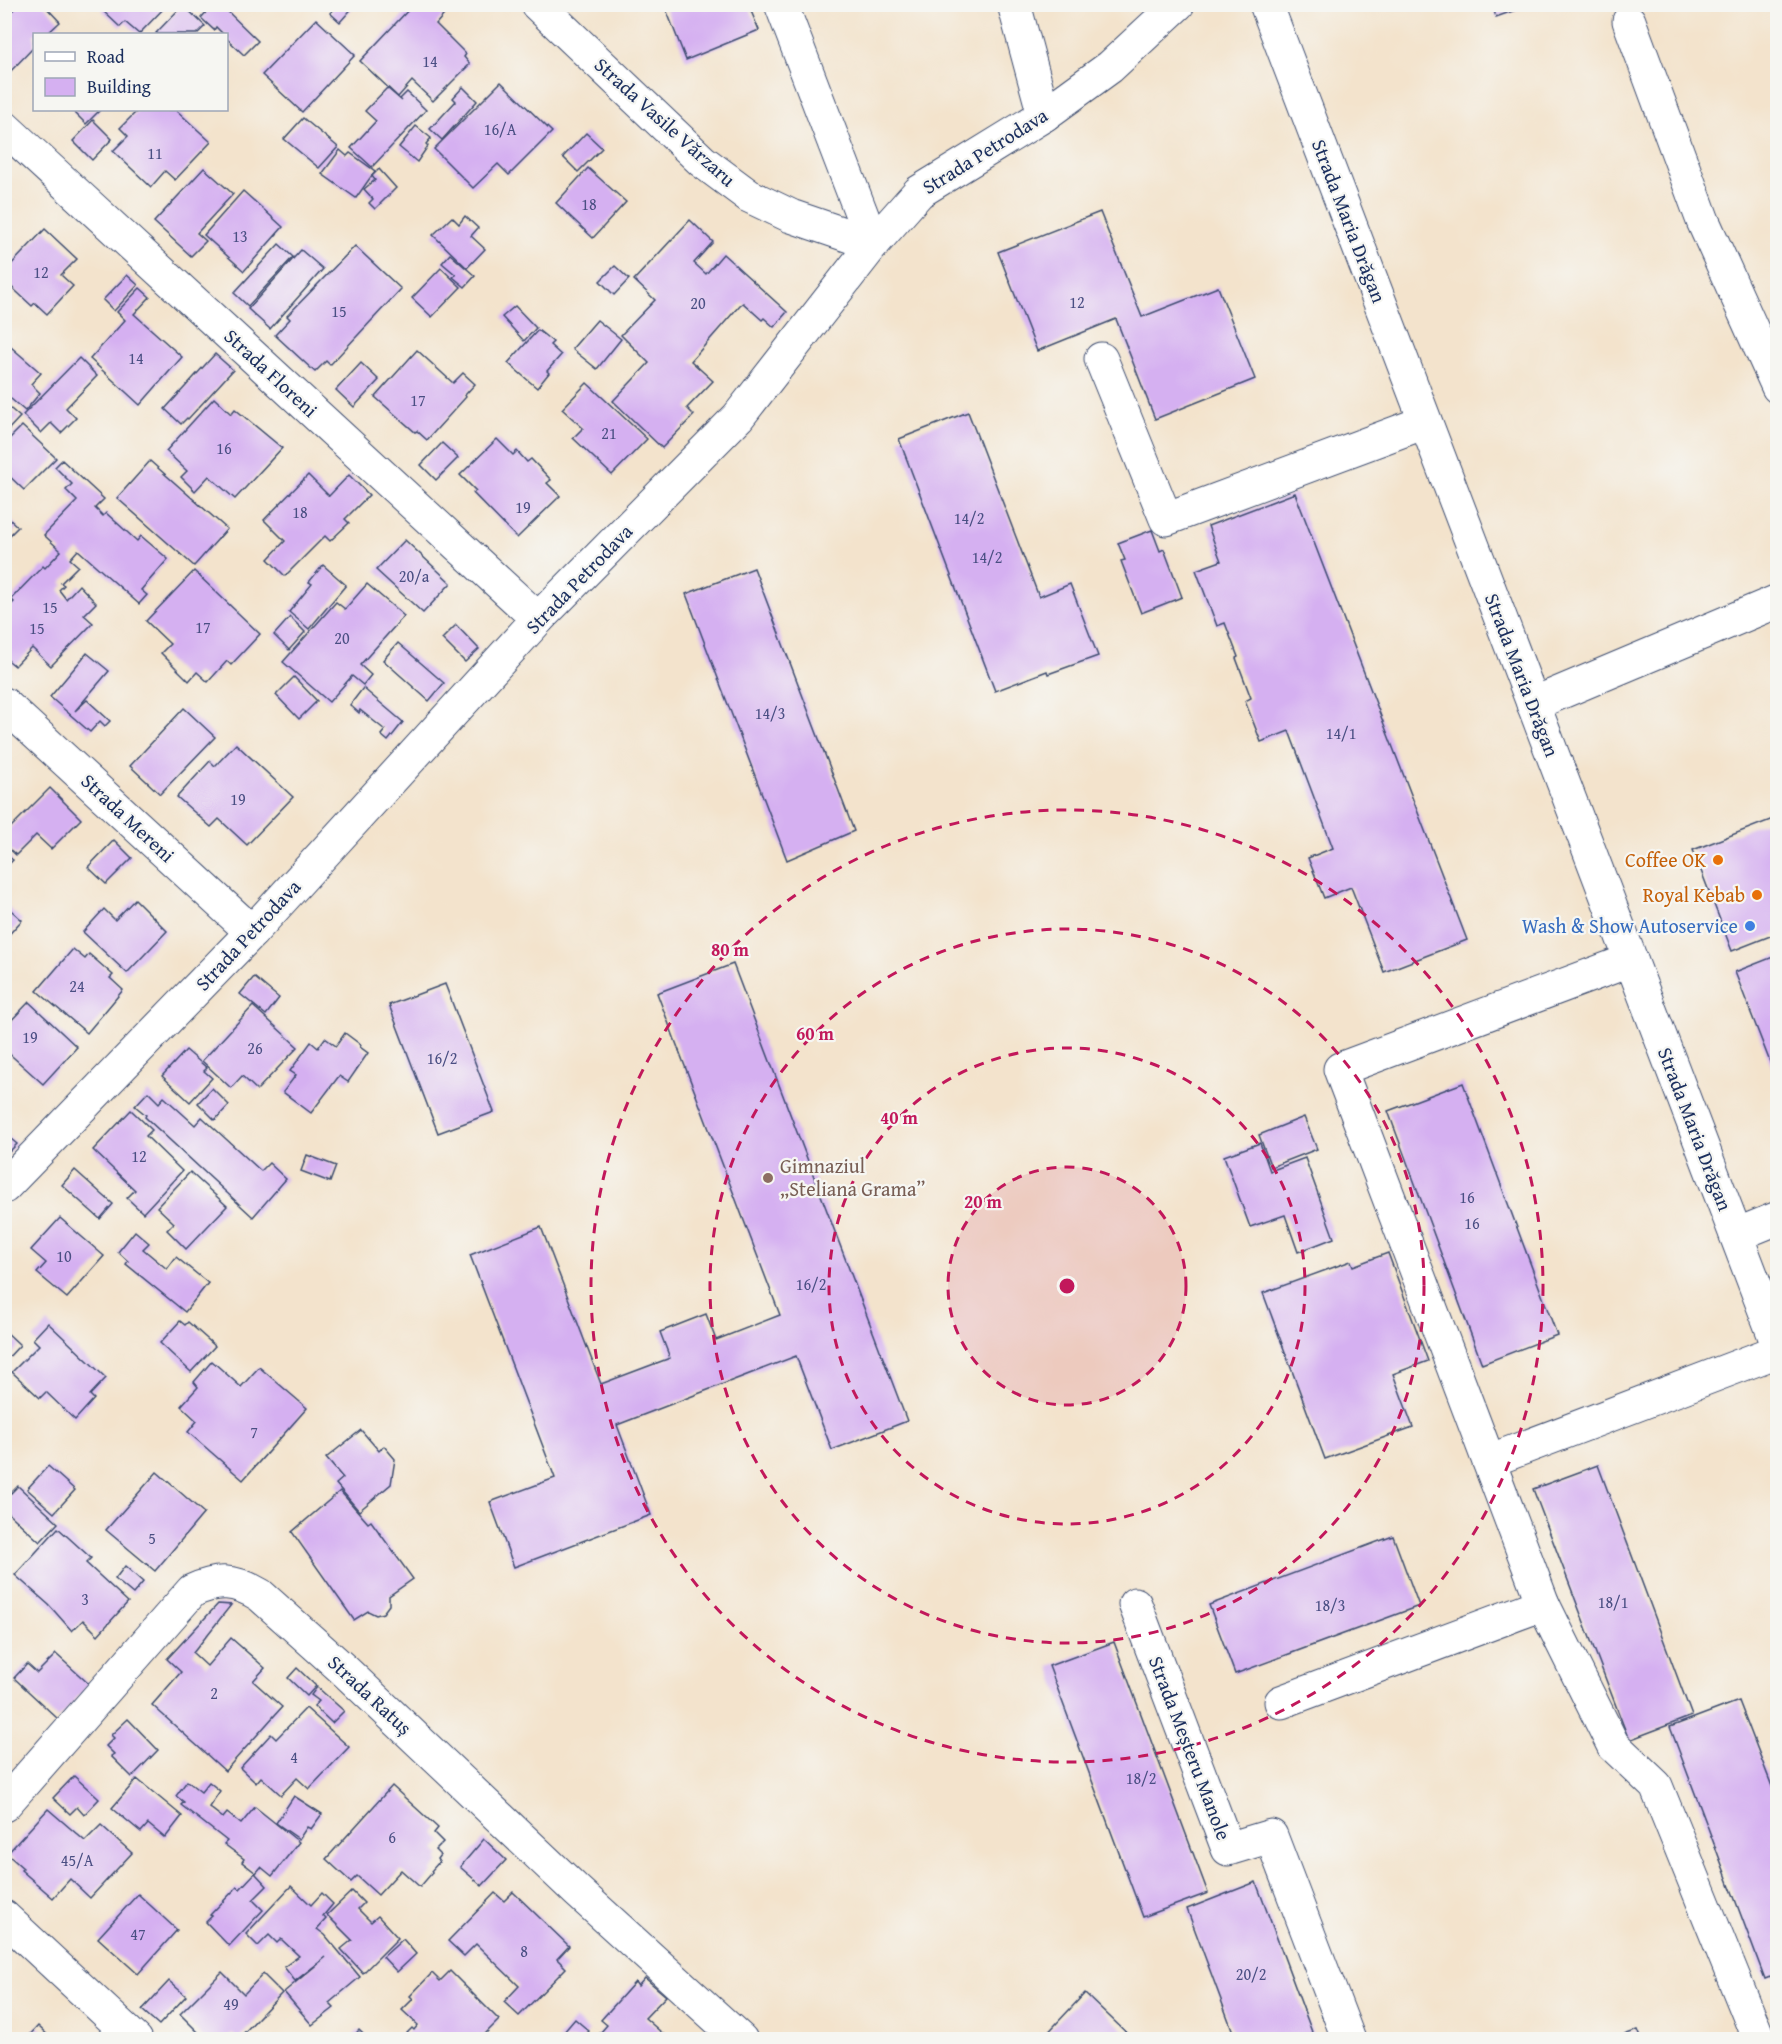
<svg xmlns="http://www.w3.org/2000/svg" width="1782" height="2044" font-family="'Gentium Book Plus',serif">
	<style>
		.building { fill: #d5b0f1 }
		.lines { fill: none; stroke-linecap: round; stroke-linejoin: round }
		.minor-casing { stroke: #3b4a6e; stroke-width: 35 }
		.major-casing { stroke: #3b4a6e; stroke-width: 35 }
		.minor { stroke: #fff; stroke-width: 33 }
		.major { stroke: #fff; stroke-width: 33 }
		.ring { fill: none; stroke: #c2185b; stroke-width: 3; stroke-dasharray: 10 8 }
		.food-dot { fill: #e8710a; stroke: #f6f6f2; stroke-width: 2 }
		.shop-dot { fill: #3f7fe0; stroke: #f6f6f2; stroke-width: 2 }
		.education-dot { fill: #8d6e63; stroke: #f6f6f2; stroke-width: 2 }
		.labels { text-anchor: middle; stroke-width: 4.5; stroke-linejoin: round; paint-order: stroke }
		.number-label { font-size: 16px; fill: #4a4f83 }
		.street-label { font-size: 20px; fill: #1b2f5e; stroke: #f6f6f2 }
		.food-label { font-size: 20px; fill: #c56008; stroke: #f6f6f2; text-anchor: end }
		.shop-label { font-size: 20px; fill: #366cbe; stroke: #f6f6f2; text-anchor: end }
		.education-label { font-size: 20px; fill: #785e54; stroke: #f6f6f2; text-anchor: start }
		.centre { fill: #c2185b; stroke: #f6f6f2; stroke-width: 3 }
		.ring-label { font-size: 18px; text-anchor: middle; font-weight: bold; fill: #c2185b; stroke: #f6f6f2; stroke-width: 4.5; stroke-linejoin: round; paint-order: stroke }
	</style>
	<rect width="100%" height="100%" fill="#f6f6f2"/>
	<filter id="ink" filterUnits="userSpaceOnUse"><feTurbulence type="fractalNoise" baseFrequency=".0167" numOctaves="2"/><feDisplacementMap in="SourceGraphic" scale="12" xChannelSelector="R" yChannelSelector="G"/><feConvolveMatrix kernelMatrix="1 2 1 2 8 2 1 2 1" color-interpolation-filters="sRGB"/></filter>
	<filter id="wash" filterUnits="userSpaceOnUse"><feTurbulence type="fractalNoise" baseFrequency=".008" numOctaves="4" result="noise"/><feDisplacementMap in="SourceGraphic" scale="24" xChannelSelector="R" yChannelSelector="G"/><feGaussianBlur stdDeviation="1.35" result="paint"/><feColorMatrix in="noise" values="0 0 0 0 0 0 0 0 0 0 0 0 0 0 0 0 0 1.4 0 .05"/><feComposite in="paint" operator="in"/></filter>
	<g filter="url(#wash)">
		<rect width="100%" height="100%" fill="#f3e3cc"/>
		<g id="blocks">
			<g class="building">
				<polygon points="19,4 43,4 60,22 47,34 34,34 34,47 6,76 4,19"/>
				<polygon points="107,4 168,4 139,34 125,22 120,27 102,10"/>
				<polygon points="206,4 225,4 223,7 258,41 244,55 226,38 226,34 223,34 216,27 214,30 201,18 210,8"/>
				<polygon points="326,4 356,4 340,22 330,13 333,10"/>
				<polygon points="414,4 444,4 449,9 436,24 466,54 464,57 470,64 433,101 412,81 398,97 360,61"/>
				<polygon points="664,4 748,4 759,30 686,60"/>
				<polygon points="1492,4 1530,4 1530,5 1496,17"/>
				<polygon points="183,5 205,26 197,34 158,34 156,33"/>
				<polygon points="316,19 355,55 302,112 262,75"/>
				<polygon points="501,82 552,132 509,175 498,164 473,188 434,149"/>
				<polygon points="463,87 477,101 442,140 430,129 456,101 453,98"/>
				<polygon points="387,88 402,101 400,99 407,92 426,110 372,167 351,148 376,121 365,111"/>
				<polygon points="72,110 100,110 86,124"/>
				<polygon points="138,110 176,110 211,142 175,180 165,171 151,187 113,151 128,136 120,128"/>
				<polygon points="303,118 338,147 319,168 284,139"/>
				<polygon points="93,120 112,139 92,160 73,141"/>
				<polygon points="416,126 431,138 426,144 428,146 417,162 399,147"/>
				<polygon points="586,133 602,148 578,172 563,157"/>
				<polygon points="340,150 347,156 350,153 375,171 356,198 322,174"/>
				<polygon points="204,168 233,194 197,233 206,241 191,256 154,222"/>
				<polygon points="588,168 626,202 593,238 556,203"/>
				<polygon points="379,169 396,188 375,209 369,203 373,199 364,189 375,180 372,176"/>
				<polygon points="243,191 283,227 244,271 204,235"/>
				<polygon points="1100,212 1142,317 1218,287 1255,379 1155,419 1116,319 1037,351 998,252"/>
				<polygon points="465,216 478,228 471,236 485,249 467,268 433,235 452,217 459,224"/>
				<polygon points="690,220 713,242 694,263 706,274 723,254 787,312 774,327 764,318 762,320 743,303 740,305 691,361 713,381 687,408 694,415 662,448 613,401 649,363 621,335 655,300 634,280"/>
				<polygon points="45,229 77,259 61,275 73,286 47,314 35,303 32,306 4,280 4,272"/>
				<polygon points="279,244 293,257 248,306 234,293"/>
				<polygon points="355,246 401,289 330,365 326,361 315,372 275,335 290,319 287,316"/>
				<polygon points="301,250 323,269 270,329 248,309"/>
				<polygon points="450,254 475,276 465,287 453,277 456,275 442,263"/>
				<polygon points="615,266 629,279 614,295 600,281"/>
				<polygon points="441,268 461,287 432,317 412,298"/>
				<polygon points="127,275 138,285 114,311 103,300"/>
				<polygon points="140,288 150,297 134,314 182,357 140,405 90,359 125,320 117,312"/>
				<polygon points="515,306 536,328 524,341 502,317"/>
				<polygon points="597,320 621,339 597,369 572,349"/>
				<polygon points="538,330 553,342 550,345 561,355 547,371 549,373 537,388 508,363"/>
				<polygon points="4,341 41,373 31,384 40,393 25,411 4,393"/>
				<polygon points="417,350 453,383 463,373 475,384 465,395 466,397 427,440 417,431 415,432 375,397"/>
				<polygon points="215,354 233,370 188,419 187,418 181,424 165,409"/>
				<polygon points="79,358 97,376 66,408 76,418 61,433 51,423 41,433 23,415"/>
				<polygon points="361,363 379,380 354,407 336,390"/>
				<polygon points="587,383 647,439 612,475 573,438 583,428 562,409"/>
				<polygon points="214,398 231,414 235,409 282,448 235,499 209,476 195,491 181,477 187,471 166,451"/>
				<polygon points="4,403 20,417 6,432 4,430"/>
				<polygon points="968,412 1039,597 1070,584 1098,656 1048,674 1047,671 995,691 899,439"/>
				<polygon points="22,426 56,458 24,490 4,471 4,435 9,439"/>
				<polygon points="497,439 513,455 517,451 527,462 531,459 551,480 547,483 560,496 517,538 473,493 476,491 460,475"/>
				<polygon points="442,443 458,458 436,480 421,465"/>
				<polygon points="62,460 104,499 95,508 103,516 106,513 137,541 141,536 168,559 141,590 147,595 139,604 78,550 70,559 78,566 61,583 64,585 59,590 66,599 79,585 96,603 84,615 93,623 51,666 32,648 15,666 4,657 4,611 14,602 11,599 43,566 45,568 61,551 44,535 77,501 66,490 72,484 55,467"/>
				<polygon points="150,461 227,529 194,566 117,498"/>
				<polygon points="308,475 329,496 349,475 369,495 345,519 349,523 330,541 325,536 285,576 268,559 285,541 264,520"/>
				<polygon points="1295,493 1467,940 1384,972 1351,887 1324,898 1308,858 1333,848 1289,731 1261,742 1245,701 1251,698 1236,658 1238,657 1225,623 1217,626 1196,570 1221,561 1208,526"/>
				<polygon points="4,514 18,527 4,541"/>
				<polygon points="1152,530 1160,551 1164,549 1182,597 1141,613 1121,561 1125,560 1118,543"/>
				<polygon points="405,540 451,583 423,613 376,570"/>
				<polygon points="323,565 346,585 309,629 289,612 312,584 309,582"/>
				<polygon points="754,568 854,831 787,860 686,594"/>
				<polygon points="194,571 260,634 231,665 227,661 208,682 197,672 189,681 161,653 170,644 146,621"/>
				<polygon points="367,584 404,616 360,665 371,675 363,685 352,676 329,702 283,662 336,602 345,609"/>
				<polygon points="290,617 305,632 289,650 274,635"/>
				<polygon points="456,625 479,649 465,662 442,639"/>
				<polygon points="398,643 444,683 429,701 383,660"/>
				<polygon points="87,653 109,671 75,711 87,700 110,721 105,726 100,721 90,732 50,697"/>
				<polygon points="294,677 317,701 299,719 276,695"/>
				<polygon points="363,688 403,722 388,741 381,735 385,730 360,710 359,713 350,705"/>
				<polygon points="184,708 215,737 160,794 130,766"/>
				<polygon points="236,744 293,797 247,845 219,819 211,827 177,797 210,761 215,766"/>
				<polygon points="50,788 81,819 51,849 36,835 16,855 4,844 4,834"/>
				<polygon points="1778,817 1778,933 1732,951 1693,850"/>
				<polygon points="114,840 132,858 106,884 88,867"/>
				<polygon points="4,853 13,860 4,869"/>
				<polygon points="135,899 167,931 127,973 83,932 104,909 115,920"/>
				<polygon points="4,904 22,920 4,940"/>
				<polygon points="73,949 85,959 89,954 113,975 110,978 123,990 87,1033 37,991"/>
				<polygon points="1778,955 1778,1080 1777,1080 1735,972"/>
				<polygon points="733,964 907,1421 832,1450 796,1356 617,1425 651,1515 514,1567 490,1502 555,1478 470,1255 541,1227 601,1384 670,1358 660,1332 706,1314 716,1340 780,1315 657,993"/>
				<polygon points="254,977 279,998 266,1015 240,994"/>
				<polygon points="445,984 494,1112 438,1133 389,1005"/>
				<polygon points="29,1002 77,1047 43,1084 4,1049 4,1028"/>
				<polygon points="253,1006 298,1047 257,1090 242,1076 231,1088 202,1061"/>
				<polygon points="345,1033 361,1045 360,1047 368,1053 348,1082 339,1076 311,1113 283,1092 296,1075 290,1071 311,1042 318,1048 325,1038 336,1046"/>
				<polygon points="186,1050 207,1068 204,1071 212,1078 190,1102 162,1076"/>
				<polygon points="1463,1083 1557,1335 1482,1364 1388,1111"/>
				<polygon points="212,1088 229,1105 215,1120 198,1103"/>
				<polygon points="148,1092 159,1103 164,1097 195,1125 202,1117 261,1171 269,1163 286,1179 253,1217 145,1117 146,1115 135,1106"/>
				<polygon points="131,1110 152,1130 146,1136 182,1171 143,1213 127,1198 135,1190 93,1150"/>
				<polygon points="1304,1117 1317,1149 1271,1167 1259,1135"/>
				<polygon points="4,1133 17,1144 4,1157"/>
				<polygon points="1260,1143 1270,1171 1305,1158 1334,1238 1298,1252 1285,1215 1250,1227 1224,1156"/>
				<polygon points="307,1155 336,1166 330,1182 301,1171"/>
				<polygon points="75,1170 113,1204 100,1219 62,1185"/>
				<polygon points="190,1172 227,1206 186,1249 167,1230 174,1223 157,1207"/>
				<polygon points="60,1218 104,1256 67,1298 37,1273 46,1263 31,1250"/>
				<polygon points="135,1231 149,1243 143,1249 167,1269 176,1257 208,1283 185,1312 126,1264 128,1261 118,1252"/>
				<polygon points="1388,1253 1428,1361 1393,1374 1413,1427 1325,1459 1263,1293 1351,1261 1353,1266"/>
				<polygon points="180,1321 185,1325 188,1322 215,1346 191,1372 160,1343"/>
				<polygon points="48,1323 106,1378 90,1395 94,1399 75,1420 46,1392 40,1398 12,1372 39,1345 33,1339"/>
				<polygon points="4,1330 20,1345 4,1362"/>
				<polygon points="212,1361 241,1387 259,1367 307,1408 243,1480 188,1432 197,1421 181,1406 198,1387 194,1382"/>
				<polygon points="361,1430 379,1451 384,1446 395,1459 391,1484 359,1511 336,1484 343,1478 326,1458"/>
				<polygon points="1598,1465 1692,1716 1629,1740 1533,1489"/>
				<polygon points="48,1466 75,1490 54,1513 27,1489"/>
				<polygon points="157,1472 204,1513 155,1571 106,1530"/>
				<polygon points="18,1486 58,1523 40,1542 4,1509 4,1500"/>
				<polygon points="340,1491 368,1523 371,1521 413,1579 389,1596 389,1605 383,1613 376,1615 368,1611 354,1620 292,1532"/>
				<polygon points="58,1528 91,1558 86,1563 128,1602 98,1635 83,1620 72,1631 49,1605 15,1575"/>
				<polygon points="1393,1536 1419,1606 1235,1674 1209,1605"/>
				<polygon points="125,1566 143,1582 133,1594 115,1579"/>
				<polygon points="218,1604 231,1605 193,1653 207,1666 231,1638 265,1668 253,1681 282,1707 225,1771 152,1705 181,1672 167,1659"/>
				<polygon points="1114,1642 1208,1893 1143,1917 1049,1666"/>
				<polygon points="56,1654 89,1684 58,1719 14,1678 27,1664 37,1673"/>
				<polygon points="297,1668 316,1686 307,1696 288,1678"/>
				<polygon points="317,1687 344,1711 332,1723 314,1706 319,1701 311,1695"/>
				<polygon points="1739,1701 1778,1802 1778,1974 1765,1979 1670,1727"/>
				<polygon points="306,1708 349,1747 309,1789 297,1778 281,1795 261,1777 256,1783 240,1768 271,1734 276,1739"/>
				<polygon points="128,1719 158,1750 132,1777 111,1756 114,1754 106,1746 114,1738 111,1735"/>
				<polygon points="74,1776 99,1799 84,1815 77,1807 70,1814 53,1798"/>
				<polygon points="137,1779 182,1816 165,1838 148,1824 141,1832 112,1808"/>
				<polygon points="187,1781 201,1792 209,1782 220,1791 209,1807 223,1818 227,1813 241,1824 255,1807 299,1842 272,1876 261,1867 256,1873 242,1862 244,1859 224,1844 227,1841 181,1805 184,1802 176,1796"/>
				<polygon points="392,1786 438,1828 434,1833 443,1842 435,1850 440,1855 437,1859 439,1862 431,1871 432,1873 420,1887 401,1870 378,1895 357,1876 351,1882 326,1859"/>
				<polygon points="294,1796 322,1814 311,1829 307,1827 299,1839 276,1823"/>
				<polygon points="48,1809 85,1841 101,1825 132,1853 90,1898 70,1879 53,1898 21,1870 23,1868 7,1854"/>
				<polygon points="484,1839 506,1860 482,1886 460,1867"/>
				<polygon points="255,1873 267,1886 253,1900 263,1910 229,1946 206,1922 212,1916 210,1915 237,1887 240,1889"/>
				<polygon points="1256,1882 1315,2040 1236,2040 1187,1909"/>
				<polygon points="291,1886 311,1905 322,1893 333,1904 323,1916 326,1919 317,1929 325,1935 360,1977 329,2003 334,2008 312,2025 284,1992 326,1957 295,1981 284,1967 299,1956 281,1939 277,1943 269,1935 258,1946 246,1934"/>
				<polygon points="352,1891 364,1903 358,1909 371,1922 378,1916 398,1938 363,1973 341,1949 352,1940 327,1915"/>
				<polygon points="513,1892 569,1946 557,1959 566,1968 519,2016 504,2002 519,1986 476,1944 464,1956 448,1941 495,1893 504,1901"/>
				<polygon points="138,1894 177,1930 138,1974 98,1938"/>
				<polygon points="403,1939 416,1954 397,1972 383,1957"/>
				<polygon points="450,1971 499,2020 479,2040 455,2040 450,2034 444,2040 400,2040 412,2028 414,2030 418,2025 402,2010 413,1999 410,1996 432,1973 440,1981"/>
				<polygon points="222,1972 244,1994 263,1974 282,1993 238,2039 232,2033 225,2040 206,2040 180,2014"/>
				<polygon points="645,1978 666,1996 645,2018 670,2040 594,2040 607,2025 601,2020 635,1982 638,1986"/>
				<polygon points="169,1981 186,1996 159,2025 142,2010"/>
				<polygon points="1085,1993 1134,2040 1041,2040"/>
				<polygon points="575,2019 589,2031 581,2040 557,2040"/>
				<polygon points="38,2026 53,2040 25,2040"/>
				<polygon points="359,2030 369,2040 350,2040"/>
				<polygon points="1638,2030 1642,2040 1613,2040 1613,2039"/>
			</g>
		</g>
	</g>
	<g filter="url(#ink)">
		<use href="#blocks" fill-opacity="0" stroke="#3b4a6e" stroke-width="1.5"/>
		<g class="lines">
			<defs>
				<g id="minor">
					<polyline points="537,4 702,161 749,196 791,216 873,244"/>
					<polyline points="781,4 873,244"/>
					<polyline points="1014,4 1044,115"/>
					<polyline points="1629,21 1703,221 1778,387"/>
					<polyline points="4,127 538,619"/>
					<polyline points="1101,359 1166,519 1425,422"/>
					<polyline points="4,704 252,932"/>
					<polyline points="1533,704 1778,601"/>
					<polyline points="1631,960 1340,1069 1543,1604 1613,1745 1656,1786 1759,2040"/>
					<polyline points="4,1187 252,932 538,619 738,417 873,244 919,192 1044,115 1110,67 1178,4"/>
					<polyline points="1736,1235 1778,1218"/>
					<polyline points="1489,1461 1778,1351"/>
					<polyline points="1135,1604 1228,1849 1271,1836 1349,2040"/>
					<polyline points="1281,1702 1543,1604"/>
					<path d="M4,1805L192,1591C218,1579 235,1580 260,1595L344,1670L578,1892L741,2040"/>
					<polyline points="4,1917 136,2040"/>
				</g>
				<polyline id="major" points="1266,4 1778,1345"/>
			</defs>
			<use href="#minor" class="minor-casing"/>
			<use href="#major" class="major-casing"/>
			<use href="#minor" class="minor"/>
			<use href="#major" class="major"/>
		</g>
	</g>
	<circle cx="1067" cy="1286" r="119" fill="#c2185b" fill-opacity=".12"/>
	<g class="ring">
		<circle cx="1067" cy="1286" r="119"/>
		<circle cx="1067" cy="1286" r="238"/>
		<circle cx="1067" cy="1286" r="357"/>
		<circle cx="1067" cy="1286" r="476"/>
	</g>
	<g class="food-dot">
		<circle cx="1718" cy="860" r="6"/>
		<circle cx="1757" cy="895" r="6"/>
	</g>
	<circle class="shop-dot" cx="1750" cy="926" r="6"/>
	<circle class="education-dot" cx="768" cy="1178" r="6"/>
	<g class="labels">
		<g class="number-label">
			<text x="430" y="67">14</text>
			<text x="500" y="135">16/A</text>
			<text x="155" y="159">11</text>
			<text x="589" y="210">18</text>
			<text x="240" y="242">13</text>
			<text x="41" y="278">12</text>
			<text x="1077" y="308">12</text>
			<text x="698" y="309">20</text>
			<text x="339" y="317">15</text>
			<text x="136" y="364">14</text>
			<text x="418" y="406">17</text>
			<text x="609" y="439">21</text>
			<text x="224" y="454">16</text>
			<text x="523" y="513">19</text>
			<text x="300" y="518">18</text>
			<text x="969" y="524">14/2</text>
			<text x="987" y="563">14/2</text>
			<text x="414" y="582">20/a</text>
			<text x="50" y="613">15</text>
			<text x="203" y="633">17</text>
			<text x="37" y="634">15</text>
			<text x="342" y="644">20</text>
			<text x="770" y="719">14/3</text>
			<text x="1341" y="739">14/1</text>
			<text x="238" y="805">19</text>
			<text x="77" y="992">24</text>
			<text x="30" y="1043">19</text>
			<text x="255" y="1054">26</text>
			<text x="442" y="1064">16/2</text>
			<text x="139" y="1162">12</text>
			<text x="1467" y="1203">16</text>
			<text x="1472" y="1229">16</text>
			<text x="64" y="1262">10</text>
			<text x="811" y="1290">16/2</text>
			<text x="254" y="1438">7</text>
			<text x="152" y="1544">5</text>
			<text x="85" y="1605">3</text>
			<text x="1613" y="1608">18/1</text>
			<text x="1330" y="1611">18/3</text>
			<text x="214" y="1699">2</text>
			<text x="294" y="1763">4</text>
			<text x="1141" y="1784">18/2</text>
			<text x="392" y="1843">6</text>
			<text x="77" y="1866">45/A</text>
			<text x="138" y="1940">47</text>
			<text x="524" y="1957">8</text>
			<text x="1251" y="1980">20/2</text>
			<text x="231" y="2010">49</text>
		</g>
		<g class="street-label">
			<text transform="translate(665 122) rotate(42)" y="7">Strada Vasile Vărzaru</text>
			<text transform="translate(985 151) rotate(-32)" y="7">Strada Petrodava</text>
			<text transform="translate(1349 221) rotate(69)" y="7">Strada Maria Drăgan</text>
			<text transform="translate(271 373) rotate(43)" y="7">Strada Floreni</text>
			<text transform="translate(579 579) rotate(-46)" y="7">Strada Petrodava</text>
			<text transform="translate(1522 675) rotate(69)" y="7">Strada Maria Drăgan</text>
			<text transform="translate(128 818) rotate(43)" y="7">Strada Mereni</text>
			<text transform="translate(248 935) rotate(-47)" y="7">Strada Petrodava</text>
			<text transform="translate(1695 1129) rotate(69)" y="7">Strada Maria Drăgan</text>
			<text transform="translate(370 1695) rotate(43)" y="7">Strada Ratuș</text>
			<text transform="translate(1190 1748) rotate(69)" y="7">Strada Meșteru Manole</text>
		</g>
		<g class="food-label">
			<text x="1706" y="867">Coffee OK</text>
			<text x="1745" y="902">Royal Kebab</text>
		</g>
		<g class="shop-label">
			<text x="1738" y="933">Wash &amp; Show Autoservice</text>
		</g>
		<g class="education-label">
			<text x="780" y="1173">Gimnaziul<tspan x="780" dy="23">„Steliana Grama”</tspan></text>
		</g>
	</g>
	<circle cx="1067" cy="1286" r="9" class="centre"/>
	<g class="ring-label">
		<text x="730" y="956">80 m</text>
		<text x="815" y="1040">60 m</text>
		<text x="899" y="1124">40 m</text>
		<text x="983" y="1208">20 m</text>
	</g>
	<rect width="1782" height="2044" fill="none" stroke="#f6f6f2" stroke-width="24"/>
	<rect x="33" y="33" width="195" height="78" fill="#f6f6f2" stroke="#9ea6b7" stroke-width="1.5"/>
	<rect x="45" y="52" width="30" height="9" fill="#ffffff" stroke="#9ea6b7" stroke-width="1.5"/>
	<text x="87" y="63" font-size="18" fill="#1b2f5e">Road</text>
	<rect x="45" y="78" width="30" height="18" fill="#d5b0f1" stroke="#9ea6b7" stroke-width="1.5"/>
	<text x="87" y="93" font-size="18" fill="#1b2f5e">Building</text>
</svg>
